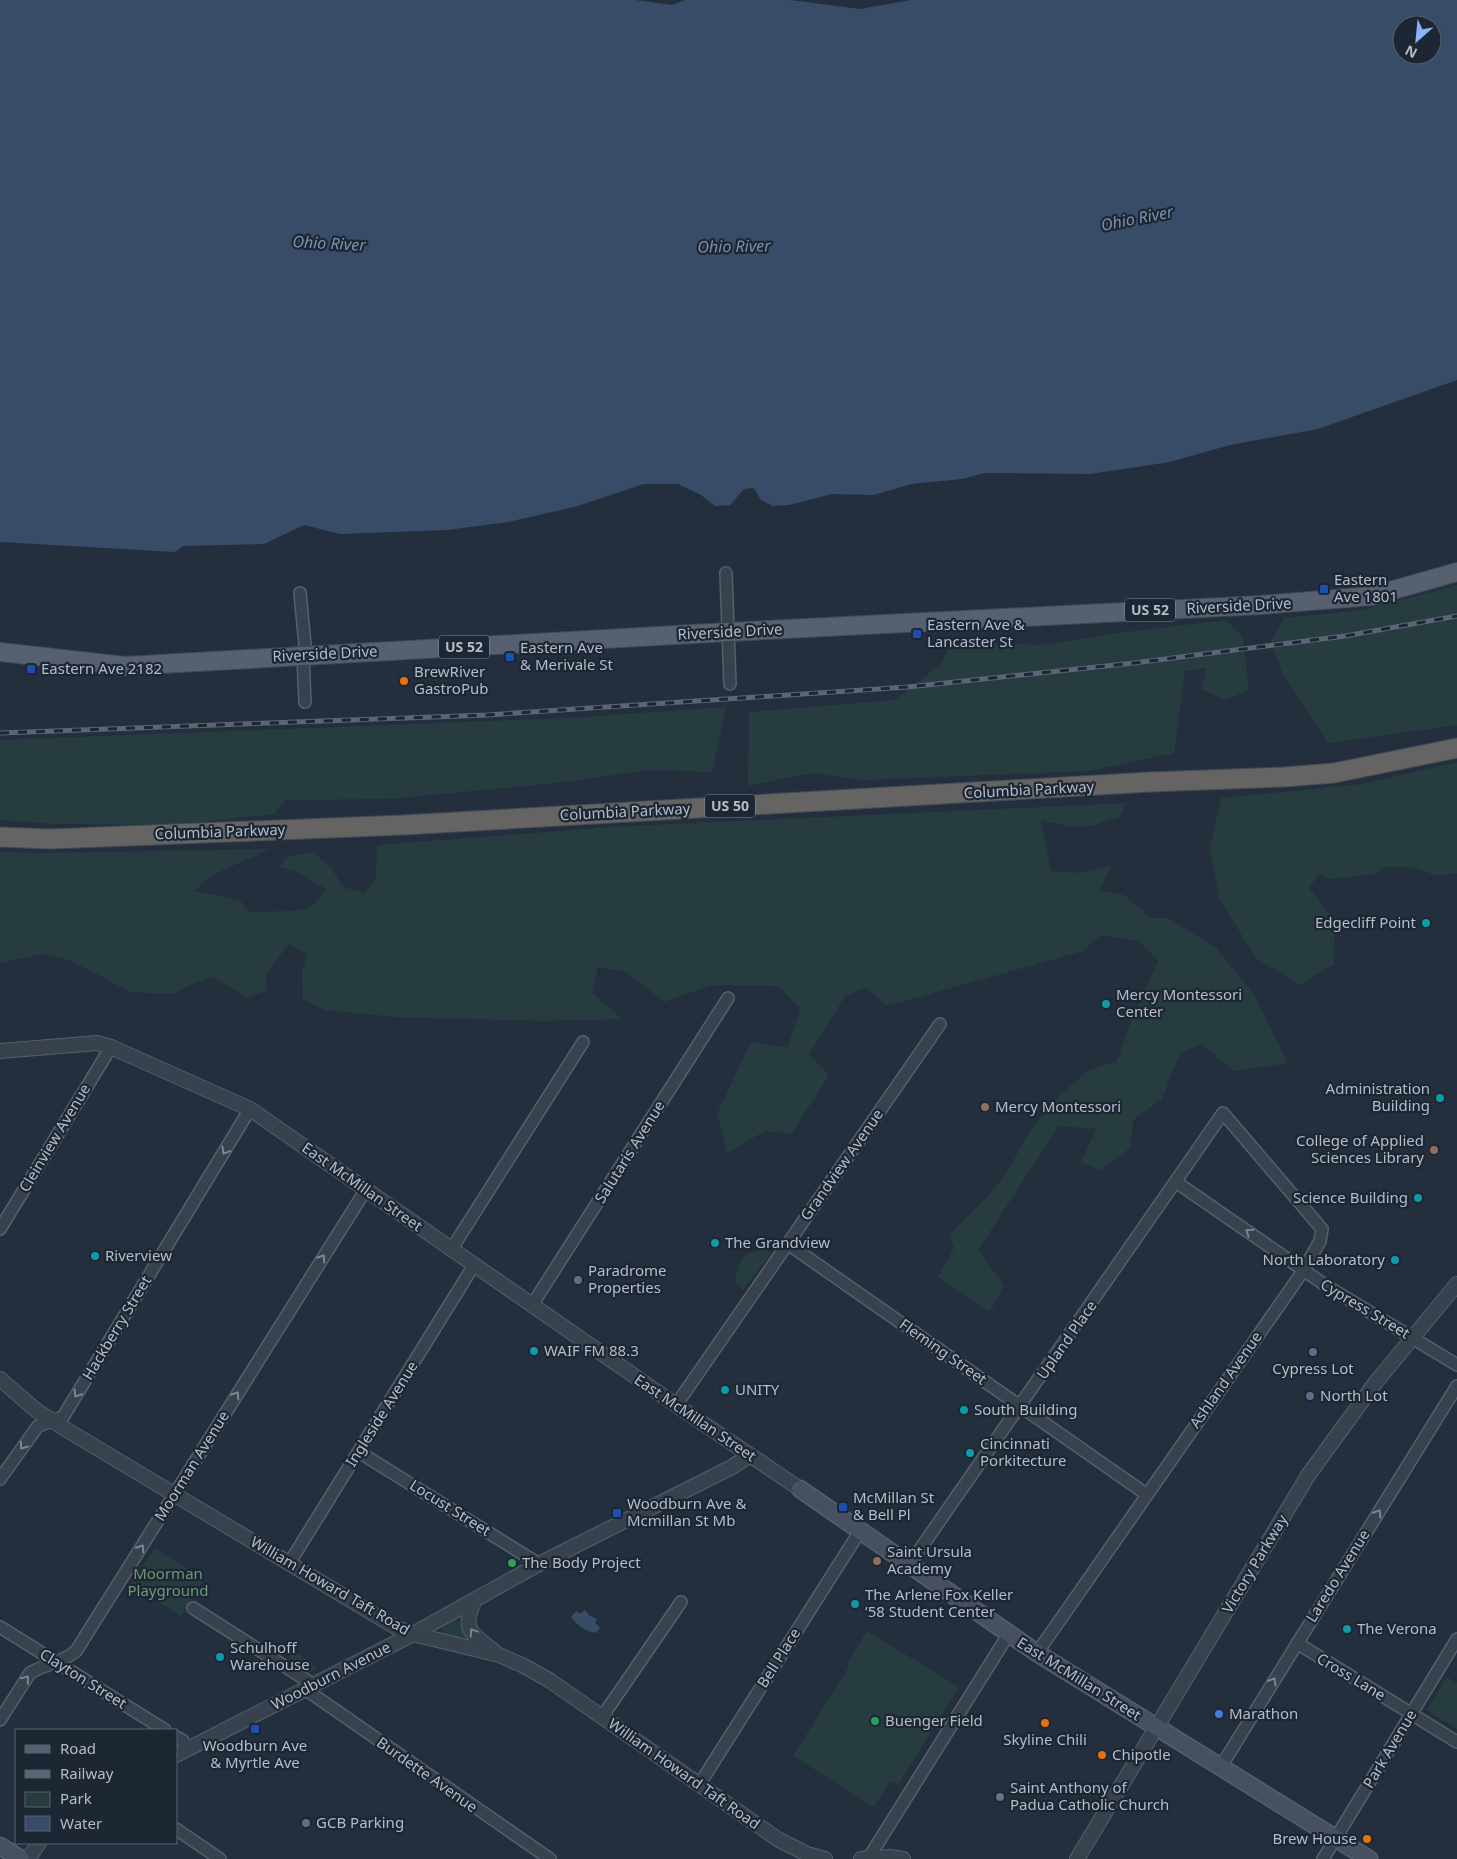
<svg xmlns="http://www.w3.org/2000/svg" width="1457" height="1859" font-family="'Noto Sans',sans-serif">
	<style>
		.green { fill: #263c3f }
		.water { fill: #394c67; fill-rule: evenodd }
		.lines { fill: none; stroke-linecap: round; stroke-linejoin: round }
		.minor-casing { stroke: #565f6c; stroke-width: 14 }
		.tertiary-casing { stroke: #565f6c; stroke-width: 16 }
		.secondary-casing { stroke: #565f6c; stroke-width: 19 }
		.primary-casing { stroke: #414a57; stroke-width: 20 }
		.trunk-casing { stroke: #434c59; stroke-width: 21 }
		.minor { stroke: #38414e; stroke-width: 11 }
		.tertiary { stroke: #38414e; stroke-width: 14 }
		.secondary { stroke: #465061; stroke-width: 16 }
		.primary { stroke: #56606e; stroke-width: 18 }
		.trunk { stroke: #656462; stroke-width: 19 }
		.rail-casing { stroke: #5a6575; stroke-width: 5 }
		.rail { stroke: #1d2633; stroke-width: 3; stroke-dasharray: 9; stroke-linecap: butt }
		.oneway { stroke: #7c8592 }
		.transit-dot { fill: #1a4fb4; stroke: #1d2633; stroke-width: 2 }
		.food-dot { fill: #e8710a; stroke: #1d2633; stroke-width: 2 }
		.culture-dot { fill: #0f9aa8; stroke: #1d2633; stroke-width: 2 }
		.education-dot { fill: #8d6e63; stroke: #1d2633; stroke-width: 2 }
		.service-dot { fill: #5c6f8a; stroke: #1d2633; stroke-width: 2 }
		.leisure-dot { fill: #2e9e5b; stroke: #1d2633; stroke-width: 2 }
		.shop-dot { fill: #3f7fe0; stroke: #1d2633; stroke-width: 2 }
		.worship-dot { fill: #6b7280; stroke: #1d2633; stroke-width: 2 }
		.labels { text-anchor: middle; stroke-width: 4.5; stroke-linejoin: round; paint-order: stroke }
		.shield { fill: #1d2633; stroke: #878f9c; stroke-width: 1 }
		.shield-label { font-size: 14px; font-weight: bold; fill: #b4bcc9 }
		.poi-label { font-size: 15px; fill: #b4bcc9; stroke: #1d2633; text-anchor: start }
		.street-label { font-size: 15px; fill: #b4bcc9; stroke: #1d2633 }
		.park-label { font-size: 15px; fill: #6b9a76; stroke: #1d2633 }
		.water-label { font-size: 16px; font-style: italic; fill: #7c92b1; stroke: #1d2633 }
	</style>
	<rect width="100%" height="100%" fill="#242f3e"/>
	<g class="green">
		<polygon points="1457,585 1457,725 1328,743 1283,674 1271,642 1284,618 1363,610"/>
		<polygon points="1226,620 1243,637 1249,690 1225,700 1201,689 1207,668 1185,671 1174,753 1089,771 863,780 811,773 748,786 749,712 895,700 942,663 951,642 1041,645 1118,633"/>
		<polygon points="726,707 712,772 648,770 566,782 389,799 286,800 274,814 175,825 59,824 0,820 0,740 568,718"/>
		<polygon points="1457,762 1457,873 1438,876 1410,867 1384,867 1375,874 1331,879 1326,878 1319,874 1309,888 1335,921 1334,964 1300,985 1256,958 1220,900 1210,848 1221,798 1362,784"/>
		<polygon points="1126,803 1120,817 1091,826 1072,827 1041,820 1051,871 1082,873 1111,865 1100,890 1124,895 1151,918 1168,918 1216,948 1255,996 1288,1063 1234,1071 1201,1044 1180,1053 1162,1099 1133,1120 1130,1148 1101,1170 1081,1163 1096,1129 1059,1126 978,1250 1004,1285 990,1312 938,1277 954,1248 949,1236 993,1190 1009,1169 1030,1130 1055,1100 1087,1071 1117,1061 1133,1016 1158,961 1139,941 1101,935 1083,951 887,1006 866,987 845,996 809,1055 828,1073 827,1079 791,1134 765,1131 727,1153 717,1114 751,1042 787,1048 801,1008 777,986 711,985 664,1002 627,972 598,967 592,993 622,1019 543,1021 396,1017 325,1010 303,999 302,972 307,955 289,944 266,974 266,991 247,997 211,976 172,994 130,992 72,961 42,954 0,963 0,852 43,853 270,849 212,875 194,891 240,900 248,912 295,911 310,908 327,890 298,872 280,867 287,857 312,852 330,866 343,887 364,893 376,879 377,845 611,827"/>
		<path d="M762,1248L771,1253L743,1290L736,1283C735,1263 743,1253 762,1248Z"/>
		<polygon points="154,1548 204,1579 181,1616 131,1585"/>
		<polygon points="457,1619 469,1636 468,1640 446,1635 442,1631 443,1626"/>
		<polygon points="867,1631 959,1687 898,1785 890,1781 874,1807 793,1756 848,1668 849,1660"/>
		<polygon points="293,1653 299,1654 318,1668 309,1673 287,1660"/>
		<polygon points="1447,1677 1457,1683 1457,1729 1427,1710"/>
	</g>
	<g class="water">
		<path d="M0,0H635L672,5L685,0H791L860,9L911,0H1457V380L1318,429L1230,445L1170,462L1090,474L985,473L962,479L911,484L874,495L832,494L789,505L773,506L761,500L754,488L744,489L730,505L715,506L701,495L678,484H644L574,507L508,522L447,530L340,534L304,525L264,544L183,546L175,552L0,542ZM1402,25H1432V55H1402Z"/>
		<path d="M584,1610L588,1613V1615L597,1619L595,1623L600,1627L596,1633C585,1631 578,1626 571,1617L576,1611L581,1614Z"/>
	</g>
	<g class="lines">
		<defs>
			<g id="minor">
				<polyline points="726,573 730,684"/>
				<polyline points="300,593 305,645 303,655 305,702"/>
				<polyline points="1176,1182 1325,1285 1457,1365"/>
				<polyline points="0,1229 111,1047"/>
				<polyline points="788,1244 1146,1494"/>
				<polyline points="451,1250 583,1042"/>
				<polyline points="532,1305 728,998"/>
				<polyline points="676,1405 940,1024"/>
				<polyline points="359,1452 539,1564"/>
				<polyline points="0,1479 38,1426 63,1417 250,1109"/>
				<polyline points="290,1562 474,1265"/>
				<polyline points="909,1565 1223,1113 1322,1229 1320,1241 1303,1271 1037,1653"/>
				<polyline points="193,1608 314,1685"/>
				<polyline points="0,1627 165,1730"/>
				<polyline points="1297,1643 1457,1742"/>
				<polyline points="305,1689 550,1859"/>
				<polyline points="602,1717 681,1602"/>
				<path d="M0,1720L30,1673C45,1664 62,1663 76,1651L365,1191"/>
				<polyline points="176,1737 182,1740 188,1749"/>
				<polyline points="1220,1768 1457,1386"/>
				<polyline points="699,1785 860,1531"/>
				<polyline points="176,1829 220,1859"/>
				<polyline points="868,1859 1008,1635"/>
				<polyline points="1323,1859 1457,1639"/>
			</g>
			<g id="tertiary">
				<polyline points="0,1051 97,1043 111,1047 250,1109 676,1405 800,1489"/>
				<polyline points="0,1379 37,1411 67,1430 397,1628 413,1634 499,1655 522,1665 549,1680 779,1840 807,1854 825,1859"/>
				<path d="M475,1600C460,1629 472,1634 494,1651"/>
				<polyline points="176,1755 413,1634 539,1564 732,1467 750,1455"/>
				<polyline points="28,1859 39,1843"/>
				<polyline points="861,1859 890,1857 903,1859"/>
				<polyline points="1077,1859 1309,1474 1376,1382 1457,1284"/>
			</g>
			<g id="secondary">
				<polyline points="800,1489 1037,1653 1369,1859"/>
				<polyline points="0,1846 21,1859"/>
			</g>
			<polyline id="primary" points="0,652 125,666 728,632 1261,605 1372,596 1457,572"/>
			<polyline id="trunk" points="0,837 51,839 404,825 1150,782 1284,777 1334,773 1457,748"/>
		</defs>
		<use href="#minor" class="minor-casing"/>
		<use href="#tertiary" class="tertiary-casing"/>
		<use href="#secondary" class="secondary-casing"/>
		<use href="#primary" class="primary-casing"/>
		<use href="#trunk" class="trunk-casing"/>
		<use href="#minor" class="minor"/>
		<use href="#tertiary" class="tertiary"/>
		<use href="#secondary" class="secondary"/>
		<use href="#primary" class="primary"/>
		<use href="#trunk" class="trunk"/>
		<defs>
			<polyline id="rail" points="0,733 487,715 908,687 1134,663 1345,636 1457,616"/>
		</defs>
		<use href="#rail" class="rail-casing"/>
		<use href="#rail" class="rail"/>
	</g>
	<defs><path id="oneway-chevron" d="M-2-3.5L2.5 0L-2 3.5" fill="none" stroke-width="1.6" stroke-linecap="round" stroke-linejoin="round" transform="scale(1.25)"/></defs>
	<g class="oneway">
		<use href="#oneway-chevron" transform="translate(225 1151) rotate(121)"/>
		<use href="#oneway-chevron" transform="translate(1249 1232) rotate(-146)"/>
		<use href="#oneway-chevron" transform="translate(322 1258) rotate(-57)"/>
		<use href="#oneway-chevron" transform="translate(77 1394) rotate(122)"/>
		<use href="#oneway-chevron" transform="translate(236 1395) rotate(-58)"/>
		<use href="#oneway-chevron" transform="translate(23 1446) rotate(125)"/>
		<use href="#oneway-chevron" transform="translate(1378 1513) rotate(-58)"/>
		<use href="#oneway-chevron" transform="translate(141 1548) rotate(-57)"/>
		<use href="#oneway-chevron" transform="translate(473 1632) rotate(-124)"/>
		<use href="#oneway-chevron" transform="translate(26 1679) rotate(-51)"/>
		<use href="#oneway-chevron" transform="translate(1273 1681) rotate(-59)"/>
	</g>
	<g class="transit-dot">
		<rect x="1319" y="584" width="10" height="10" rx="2.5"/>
		<rect x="912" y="629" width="10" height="10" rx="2.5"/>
		<rect x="505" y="652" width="10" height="10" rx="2.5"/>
		<rect x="26" y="664" width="10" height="10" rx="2.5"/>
		<rect x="838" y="1502" width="10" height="10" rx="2.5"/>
		<rect x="612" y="1508" width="10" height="10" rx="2.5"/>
		<rect x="250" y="1724" width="10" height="10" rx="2.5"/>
	</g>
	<g class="food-dot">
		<circle cx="404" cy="681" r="5"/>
		<circle cx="1045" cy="1723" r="5"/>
		<circle cx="1102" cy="1755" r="5"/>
		<circle cx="1367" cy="1839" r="5"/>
	</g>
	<g class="culture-dot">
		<circle cx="1426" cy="923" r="5"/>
		<circle cx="1106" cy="1004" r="5"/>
		<circle cx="1440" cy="1098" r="5"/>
		<circle cx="1418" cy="1198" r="5"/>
		<circle cx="715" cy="1243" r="5"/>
		<circle cx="95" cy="1256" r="5"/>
		<circle cx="1395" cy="1260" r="5"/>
		<circle cx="534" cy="1351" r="5"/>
		<circle cx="725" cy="1390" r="5"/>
		<circle cx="964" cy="1410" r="5"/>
		<circle cx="970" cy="1453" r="5"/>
		<circle cx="855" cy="1604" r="5"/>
		<circle cx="1347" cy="1629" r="5"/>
		<circle cx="220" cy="1657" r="5"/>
	</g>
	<g class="education-dot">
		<circle cx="985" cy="1107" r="5"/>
		<circle cx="1434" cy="1150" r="5"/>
		<circle cx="877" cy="1561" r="5"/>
	</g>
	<g class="service-dot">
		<circle cx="578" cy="1280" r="5"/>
		<circle cx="1313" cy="1352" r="5"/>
		<circle cx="1310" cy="1396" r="5"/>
		<circle cx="306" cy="1823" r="5"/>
	</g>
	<g class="leisure-dot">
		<circle cx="512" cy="1563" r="5"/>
		<circle cx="875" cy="1721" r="5"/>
	</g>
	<circle class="shop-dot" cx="1219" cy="1714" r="5"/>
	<circle class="worship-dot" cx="1000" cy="1797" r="5"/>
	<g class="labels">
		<g class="shield">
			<rect x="1125" y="598.5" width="50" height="23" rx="4"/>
			<rect x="439" y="635.5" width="50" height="23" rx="4"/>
			<rect x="705" y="794.5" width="50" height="23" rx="4"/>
		</g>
		<g class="shield-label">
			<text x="1150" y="615">US 52</text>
			<text x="464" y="652">US 52</text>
			<text x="730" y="811">US 50</text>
		</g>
		<g class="poi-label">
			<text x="1334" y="585">Eastern<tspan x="1334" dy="17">Ave 1801</tspan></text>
			<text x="927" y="630">Eastern Ave &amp;<tspan x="927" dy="17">Lancaster St</tspan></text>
			<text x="520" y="653">Eastern Ave<tspan x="520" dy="17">&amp; Merivale St</tspan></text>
			<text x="41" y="674">Eastern Ave 2182</text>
			<text x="414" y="677">BrewRiver<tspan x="414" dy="17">GastroPub</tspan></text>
			<text x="1416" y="928" text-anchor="end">Edgecliff Point</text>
			<text x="1116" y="1000">Mercy Montessori<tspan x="1116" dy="17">Center</tspan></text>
			<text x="1430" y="1094" text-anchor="end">Administration<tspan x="1430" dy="17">Building</tspan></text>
			<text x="995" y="1112">Mercy Montessori</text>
			<text x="1424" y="1146" text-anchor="end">College of Applied<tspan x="1424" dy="17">Sciences Library</tspan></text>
			<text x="1408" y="1203" text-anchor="end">Science Building</text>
			<text x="725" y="1248">The Grandview</text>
			<text x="105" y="1261">Riverview</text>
			<text x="1385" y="1265" text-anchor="end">North Laboratory</text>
			<text x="588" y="1276">Paradrome<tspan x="588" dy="17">Properties</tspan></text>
			<text x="544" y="1356">WAIF FM 88.3</text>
			<text x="1313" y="1374" text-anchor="middle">Cypress Lot</text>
			<text x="735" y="1395">UNITY</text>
			<text x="1320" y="1401">North Lot</text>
			<text x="974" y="1415">South Building</text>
			<text x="980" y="1449">Cincinnati<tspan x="980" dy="17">Porkitecture</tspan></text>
			<text x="853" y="1503">McMillan St<tspan x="853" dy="17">&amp; Bell Pl</tspan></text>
			<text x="627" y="1509">Woodburn Ave &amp;<tspan x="627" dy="17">Mcmillan St Mb</tspan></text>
			<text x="887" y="1557">Saint Ursula<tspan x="887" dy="17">Academy</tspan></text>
			<text x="522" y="1568">The Body Project</text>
			<text x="865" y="1600">The Arlene Fox Keller<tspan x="865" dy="17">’58 Student Center</tspan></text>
			<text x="1357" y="1634">The Verona</text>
			<text x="230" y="1653">Schulhoff<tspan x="230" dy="17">Warehouse</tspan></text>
			<text x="1229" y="1719">Marathon</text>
			<text x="885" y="1726">Buenger Field</text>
			<text x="1045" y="1745" text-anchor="middle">Skyline Chili</text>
			<text x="255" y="1751" text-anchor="middle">Woodburn Ave<tspan x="255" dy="17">&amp; Myrtle Ave</tspan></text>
			<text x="1112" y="1760">Chipotle</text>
			<text x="1010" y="1793">Saint Anthony of<tspan x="1010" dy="17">Padua Catholic Church</tspan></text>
			<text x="316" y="1828">GCB Parking</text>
			<text x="1357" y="1844" text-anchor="end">Brew House</text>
		</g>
		<g class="street-label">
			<text transform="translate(1239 606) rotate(-3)" y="5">Riverside Drive</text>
			<text transform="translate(730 632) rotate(-3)" y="5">Riverside Drive</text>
			<text transform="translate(325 654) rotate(-3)" y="5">Riverside Drive</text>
			<text transform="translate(1029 790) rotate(-3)" y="5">Columbia Parkway</text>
			<text transform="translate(625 812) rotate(-3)" y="5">Columbia Parkway</text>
			<text transform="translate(220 832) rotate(-2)" y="5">Columbia Parkway</text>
			<text transform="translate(55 1138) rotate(-59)" y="5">Cleinview Avenue</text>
			<text transform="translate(630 1152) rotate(-58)" y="5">Salutaris Avenue</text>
			<text transform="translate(842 1165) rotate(-55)" y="5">Grandview Avenue</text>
			<text transform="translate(362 1187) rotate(35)" y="5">East McMillan Street</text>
			<text transform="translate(1365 1309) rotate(31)" y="5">Cypress Street</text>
			<text transform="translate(117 1328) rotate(-59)" y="5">Hackberry Street</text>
			<text transform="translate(1067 1340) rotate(-55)" y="5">Upland Place</text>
			<text transform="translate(943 1352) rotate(35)" y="5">Fleming Street</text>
			<text transform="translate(1226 1380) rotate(-55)" y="5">Ashland Avenue</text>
			<text transform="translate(382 1414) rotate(-58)" y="5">Ingleside Avenue</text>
			<text transform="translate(695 1418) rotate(34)" y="5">East McMillan Street</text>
			<text transform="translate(192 1466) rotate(-58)" y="5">Moorman Avenue</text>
			<text transform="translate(450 1508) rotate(32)" y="5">Locust Street</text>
			<text transform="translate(1255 1564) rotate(-59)" y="5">Victory Parkway</text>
			<text transform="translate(1338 1576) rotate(-58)" y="5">Laredo Avenue</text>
			<text transform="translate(330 1586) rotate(30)" y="5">William Howard Taft Road</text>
			<text transform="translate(779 1658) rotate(-58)" y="5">Bell Place</text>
			<text transform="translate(331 1676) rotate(-27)" y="5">Woodburn Avenue</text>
			<text transform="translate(1351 1677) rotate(31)" y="5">Cross Lane</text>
			<text transform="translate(83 1679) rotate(32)" y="5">Clayton Street</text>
			<text transform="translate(1079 1679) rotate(32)" y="5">East McMillan Street</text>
			<text transform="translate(1390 1749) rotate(-59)" y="5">Park Avenue</text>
			<text transform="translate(684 1774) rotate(35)" y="5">William Howard Taft Road</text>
			<text transform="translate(427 1775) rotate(35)" y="5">Burdette Avenue</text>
		</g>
		<g class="park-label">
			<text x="168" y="1579">Moorman<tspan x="168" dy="17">Playground</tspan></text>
		</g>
		<g class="water-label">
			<text transform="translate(1137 218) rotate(-11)" y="6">Ohio River</text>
			<text transform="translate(329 243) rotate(3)" y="6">Ohio River</text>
			<text transform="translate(734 246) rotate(-1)" y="6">Ohio River</text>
		</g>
	</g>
	<rect x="15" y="1729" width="162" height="115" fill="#1d2633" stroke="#59626f"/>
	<rect x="25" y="1745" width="25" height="8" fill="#56606e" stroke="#59626f"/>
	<text x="60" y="1754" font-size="15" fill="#b4bcc9">Road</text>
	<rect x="25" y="1770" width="25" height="8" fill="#5a6575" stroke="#59626f"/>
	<text x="60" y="1779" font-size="15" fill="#b4bcc9">Railway</text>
	<rect x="25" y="1792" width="25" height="15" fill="#263c3f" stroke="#59626f"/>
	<text x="60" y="1804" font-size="15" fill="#b4bcc9">Park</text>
	<rect x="25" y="1816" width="25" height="15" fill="#394c67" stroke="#59626f"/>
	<text x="60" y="1829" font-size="15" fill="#b4bcc9">Water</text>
	<g transform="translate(1417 40) rotate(207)"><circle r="24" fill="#1d2633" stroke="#59626f"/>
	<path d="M0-4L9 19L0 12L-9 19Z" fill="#8ab4f8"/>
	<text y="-8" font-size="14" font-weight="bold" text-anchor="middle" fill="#b4bcc9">N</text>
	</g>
</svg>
